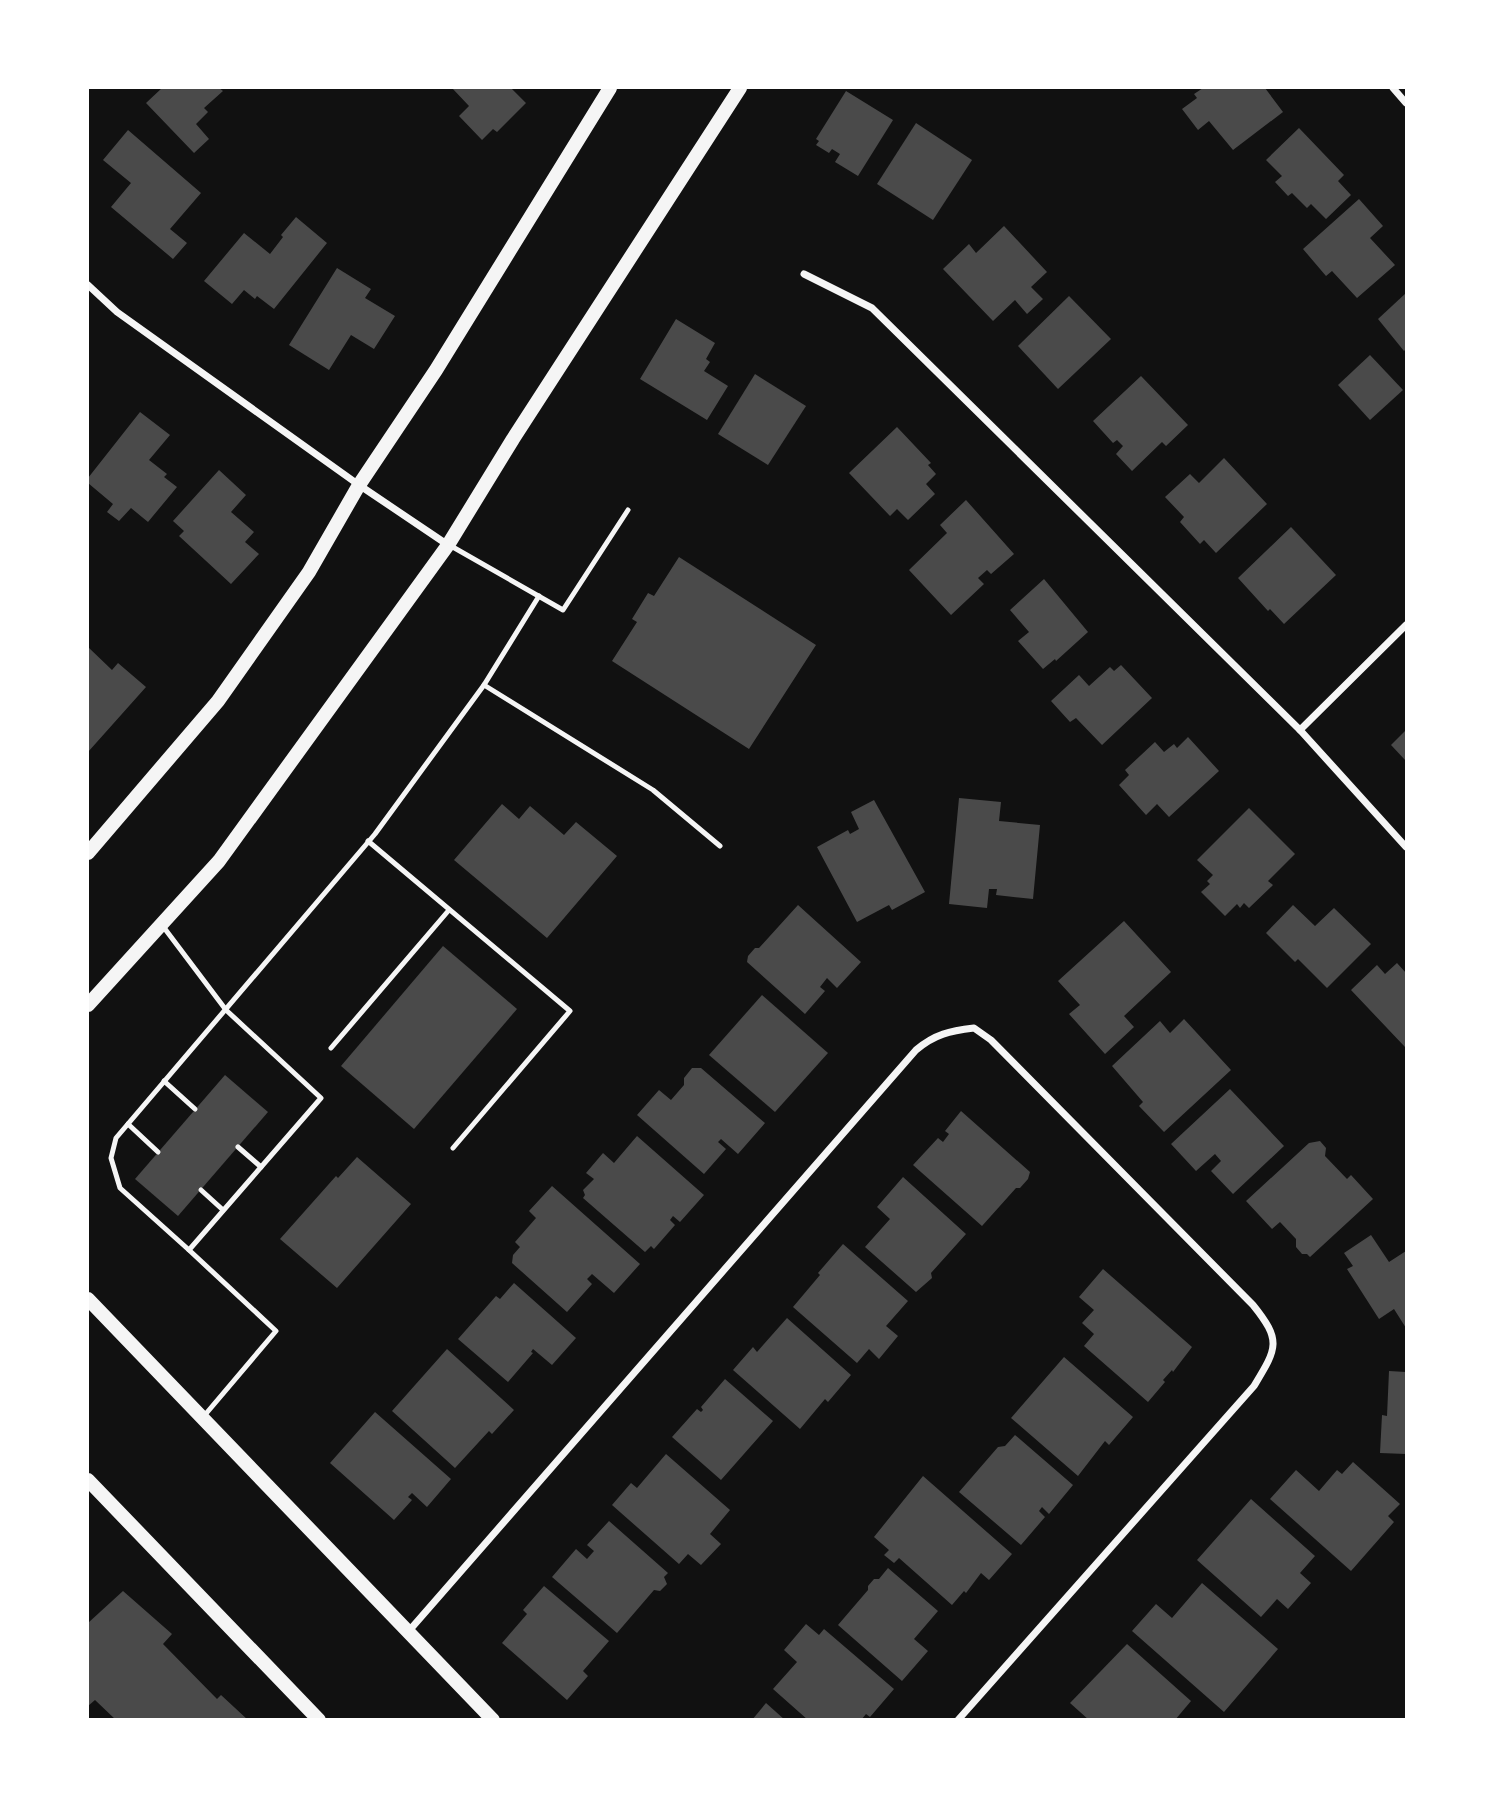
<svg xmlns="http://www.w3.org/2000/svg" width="1494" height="1807" font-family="Inter,sans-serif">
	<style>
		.building { fill: #4a4a4a }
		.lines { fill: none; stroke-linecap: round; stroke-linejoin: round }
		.service { stroke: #f5f5f5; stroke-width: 5 }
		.minor { stroke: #f5f5f5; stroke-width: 7 }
		.secondary { stroke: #f5f5f5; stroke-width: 14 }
	</style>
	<rect width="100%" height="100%" fill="#111"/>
	<g class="building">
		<polygon points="162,88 219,88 223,91 204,108 208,112 196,124 209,139 194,153 146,103"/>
		<polygon points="452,88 511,88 526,103 497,132 493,129 482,140 459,116 469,106"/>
		<polygon points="1203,88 1265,88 1283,112 1233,150 1209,121 1198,130 1182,109 1197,98 1194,94"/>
		<polygon points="846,91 893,120 858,176 835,162 840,154 832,149 829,153 816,145 819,141 816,139"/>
		<polygon points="916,123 972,160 933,220 877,184"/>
		<polygon points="1299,128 1344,175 1338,181 1351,195 1326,219 1311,204 1307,208 1292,193 1288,196 1275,182 1282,176 1266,160"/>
		<polygon points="128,130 201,193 170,229 187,243 173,259 111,207 131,183 103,160"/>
		<polygon points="1359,199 1383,226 1370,238 1395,265 1357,298 1332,271 1326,276 1303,249"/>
		<polygon points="296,217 327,243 274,309 257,296 255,299 244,290 232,304 204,281 244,233 270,254 283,237 281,235"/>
		<polygon points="1004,226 1047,272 1031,287 1043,299 1027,314 1015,300 993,321 943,269 969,244 976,253"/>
		<polygon points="337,268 371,289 365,298 395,316 374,349 351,335 329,370 289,345"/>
		<polygon points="1406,293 1406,349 1404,351 1378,319"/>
		<polygon points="1069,296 1111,339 1058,389 1018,346"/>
		<polygon points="676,319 715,343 706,359 710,362 704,371 728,386 707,420 640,379"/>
		<polygon points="1370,355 1403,390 1370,420 1338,385"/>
		<polygon points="755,374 806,406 768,465 718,434"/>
		<polygon points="1141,376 1188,425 1166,446 1162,442 1132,471 1116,454 1123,446 1117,440 1113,443 1093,421"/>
		<polygon points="140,412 170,435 149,460 167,474 164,477 177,487 148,522 131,508 119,521 107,512 113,504 88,483 88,478"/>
		<polygon points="897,427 931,463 928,465 936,474 926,484 935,494 908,520 897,509 890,516 849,473"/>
		<polygon points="1224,458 1267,504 1216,553 1204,540 1200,544 1180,522 1184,517 1165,497 1190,474 1199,483"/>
		<polygon points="219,470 246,495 231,512 254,532 245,542 259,554 231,584 179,536 184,531 173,521"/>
		<polygon points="966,500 1014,554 991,574 987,570 978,578 984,584 951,615 909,570 947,533 940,525"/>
		<polygon points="1291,527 1336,575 1284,624 1270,609 1268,611 1238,578"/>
		<polygon points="679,557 816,645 749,749 612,661 637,622 632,619 648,593 654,596"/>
		<polygon points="1044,579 1088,632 1056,661 1055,659 1043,669 1018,641 1029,632 1010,610"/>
		<polygon points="88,647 112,670 118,663 146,687 88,752"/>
		<polygon points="1121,665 1152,698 1102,745 1076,718 1070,722 1051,701 1079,675 1089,686 1110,667 1114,671"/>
		<polygon points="1406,730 1406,761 1391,745"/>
		<polygon points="1188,737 1219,771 1169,817 1157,804 1146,815 1119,785 1129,775 1125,770 1155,742 1164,752 1174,744 1177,748"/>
		<polygon points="959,798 1001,802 999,821 1040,825 1033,899 996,895 997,889 989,889 987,908 949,904"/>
		<polygon points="874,800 925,892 892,910 889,905 857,922 817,847 848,830 850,834 859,829 851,812"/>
		<polygon points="502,804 519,819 530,806 564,835 576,822 617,856 547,938 454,860"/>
		<polygon points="1249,808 1295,854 1268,881 1273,885 1249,908 1244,903 1240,908 1237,904 1225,916 1201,892 1210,884 1207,881 1213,875 1197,860"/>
		<polygon points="798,905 861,962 837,988 827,978 820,987 825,991 805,1014 747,962 748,956 755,948 759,948"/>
		<polygon points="1293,905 1315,926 1334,908 1371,944 1327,988 1298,959 1295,962 1266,933"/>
		<polygon points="1124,921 1171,972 1124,1016 1134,1027 1105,1054 1069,1014 1080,1005 1058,981"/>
		<polygon points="443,946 517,1009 414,1129 341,1066"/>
		<polygon points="1397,963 1406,973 1405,1047 1351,990 1377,965 1385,974"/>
		<polygon points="762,995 828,1053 775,1112 709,1055"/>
		<polygon points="1184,1019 1231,1070 1164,1132 1139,1106 1143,1102 1112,1066 1160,1021 1170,1033"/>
		<polygon points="692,1068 701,1068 765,1123 738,1154 721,1139 718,1142 726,1149 704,1174 637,1115 659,1090 671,1100 684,1085 684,1078"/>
		<polygon points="225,1075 268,1112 178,1216 135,1179"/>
		<polygon points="1230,1089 1284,1146 1233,1194 1211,1171 1221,1161 1215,1154 1196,1171 1171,1144"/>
		<polygon points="961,1111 1030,1172 1028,1179 1020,1188 1016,1188 982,1226 913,1165 938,1138 943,1142 949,1134 945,1131"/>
		<polygon points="637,1136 704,1195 680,1222 673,1216 670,1220 675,1225 654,1249 651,1246 645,1252 583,1198 585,1195 583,1190 594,1179 586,1173 603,1153 614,1163"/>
		<polygon points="1320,1141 1326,1148 1325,1156 1347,1179 1351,1175 1373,1199 1310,1257 1307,1254 1302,1254 1296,1247 1296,1239 1280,1222 1272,1229 1246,1201 1309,1143"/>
		<polygon points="357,1157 411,1204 337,1288 280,1239 336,1176 338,1178"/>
		<polygon points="903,1177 966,1234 931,1273 932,1278 916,1292 865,1247 890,1219 877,1207"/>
		<polygon points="552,1186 640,1264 614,1293 592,1274 587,1279 592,1284 567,1312 512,1263 513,1255 520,1247 515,1242 536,1218 529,1211"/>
		<polygon points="1371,1235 1389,1262 1406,1251 1406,1328 1394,1309 1379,1319 1347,1269 1353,1266 1344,1253"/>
		<polygon points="843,1244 908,1301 886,1326 898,1336 879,1359 869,1349 857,1363 793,1307 820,1275 818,1273"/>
		<polygon points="1103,1269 1192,1347 1173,1372 1172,1370 1163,1380 1165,1382 1148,1402 1084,1346 1094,1334 1082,1323 1094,1310 1079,1297"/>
		<polygon points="514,1283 576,1338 552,1365 533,1349 531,1352 533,1353 508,1382 458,1339 496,1296 500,1299"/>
		<polygon points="787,1318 851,1375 828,1402 825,1399 800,1429 733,1370 753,1347 757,1352"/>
		<polygon points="447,1349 514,1410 492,1434 489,1431 455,1468 392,1411"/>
		<polygon points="1064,1357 1133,1417 1109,1445 1105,1441 1078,1476 1011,1418"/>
		<polygon points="1389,1371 1406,1372 1406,1454 1380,1453 1382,1415 1387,1416"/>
		<polygon points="725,1379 773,1421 721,1480 672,1437 697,1409 701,1412 703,1410 701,1407"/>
		<polygon points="375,1412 451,1479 427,1507 412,1493 408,1497 412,1500 394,1520 330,1463"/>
		<polygon points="1015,1435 1073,1485 1049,1514 1042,1507 1039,1511 1045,1517 1021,1545 959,1492 998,1447 1005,1446"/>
		<polygon points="666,1454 730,1510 710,1534 721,1544 701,1565 688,1554 679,1564 612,1505 631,1483 637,1488"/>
		<polygon points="1353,1462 1400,1504 1388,1516 1394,1522 1351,1571 1270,1499 1296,1470 1319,1491 1337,1470 1342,1474"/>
		<polygon points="923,1476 1012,1554 989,1580 981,1573 966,1593 964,1591 952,1605 899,1558 894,1563 884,1555 889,1550 874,1537"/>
		<polygon points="1251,1499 1315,1556 1300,1573 1311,1583 1288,1609 1277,1599 1261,1617 1197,1560"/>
		<polygon points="609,1521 668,1573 664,1577 667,1584 660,1591 654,1590 617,1633 552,1577 576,1549 587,1559 594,1551 587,1545"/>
		<polygon points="888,1568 938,1611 914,1639 928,1651 902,1681 838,1625 868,1590 868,1586 874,1579 879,1579"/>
		<polygon points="1202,1583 1278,1649 1224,1712 1132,1631 1156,1604 1172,1618"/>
		<polygon points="544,1586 609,1641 583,1671 588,1676 567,1700 502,1643 527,1614 523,1610"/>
		<polygon points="123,1591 172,1634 163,1644 217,1699 221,1695 248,1720 116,1720 95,1700 88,1706 88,1623"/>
		<polygon points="806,1624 819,1635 824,1629 894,1689 870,1717 866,1714 861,1720 808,1720 773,1689 797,1662 784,1650"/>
		<polygon points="1127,1644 1191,1701 1175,1720 1089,1720 1070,1703"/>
		<polygon points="766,1703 785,1720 752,1720"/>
	</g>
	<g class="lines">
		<g class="service">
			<polyline points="451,546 563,610 628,510"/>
			<polyline points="484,685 653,790 720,846"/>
			<polyline points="368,841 570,1011 453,1148"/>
			<polyline points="162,925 226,1010 321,1098 189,1250 276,1331 204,1416"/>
			<polyline points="331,1048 449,910"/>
			<polyline points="164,1081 195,1109"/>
			<polyline points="128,1124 158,1152"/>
			<polyline points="238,1147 261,1167"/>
			<polyline points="201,1190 223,1210"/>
			<polyline points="189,1250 120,1188 111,1158 116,1138 375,834 484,685 539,596"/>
		</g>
		<g class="minor">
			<polyline points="1393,88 1406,103"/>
			<polyline points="804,274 872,308 1300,730 1406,847"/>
			<polyline points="88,285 117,312 359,485 448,545"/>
			<polyline points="1300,730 1406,625"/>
			<path d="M408,1632L916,1050C935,1034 950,1031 974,1028L991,1040L1253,1305C1282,1341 1277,1348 1254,1386L958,1720"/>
		</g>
		<g class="secondary">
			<polyline points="88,853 218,701 309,572 359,485 436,370 610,88"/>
			<polyline points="88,1005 219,861 448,545 513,439 740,88"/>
			<polyline points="88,1299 493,1720"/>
			<polyline points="88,1480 319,1720"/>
		</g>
	</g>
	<rect width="1494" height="1807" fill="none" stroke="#ffffff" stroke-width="178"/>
</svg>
